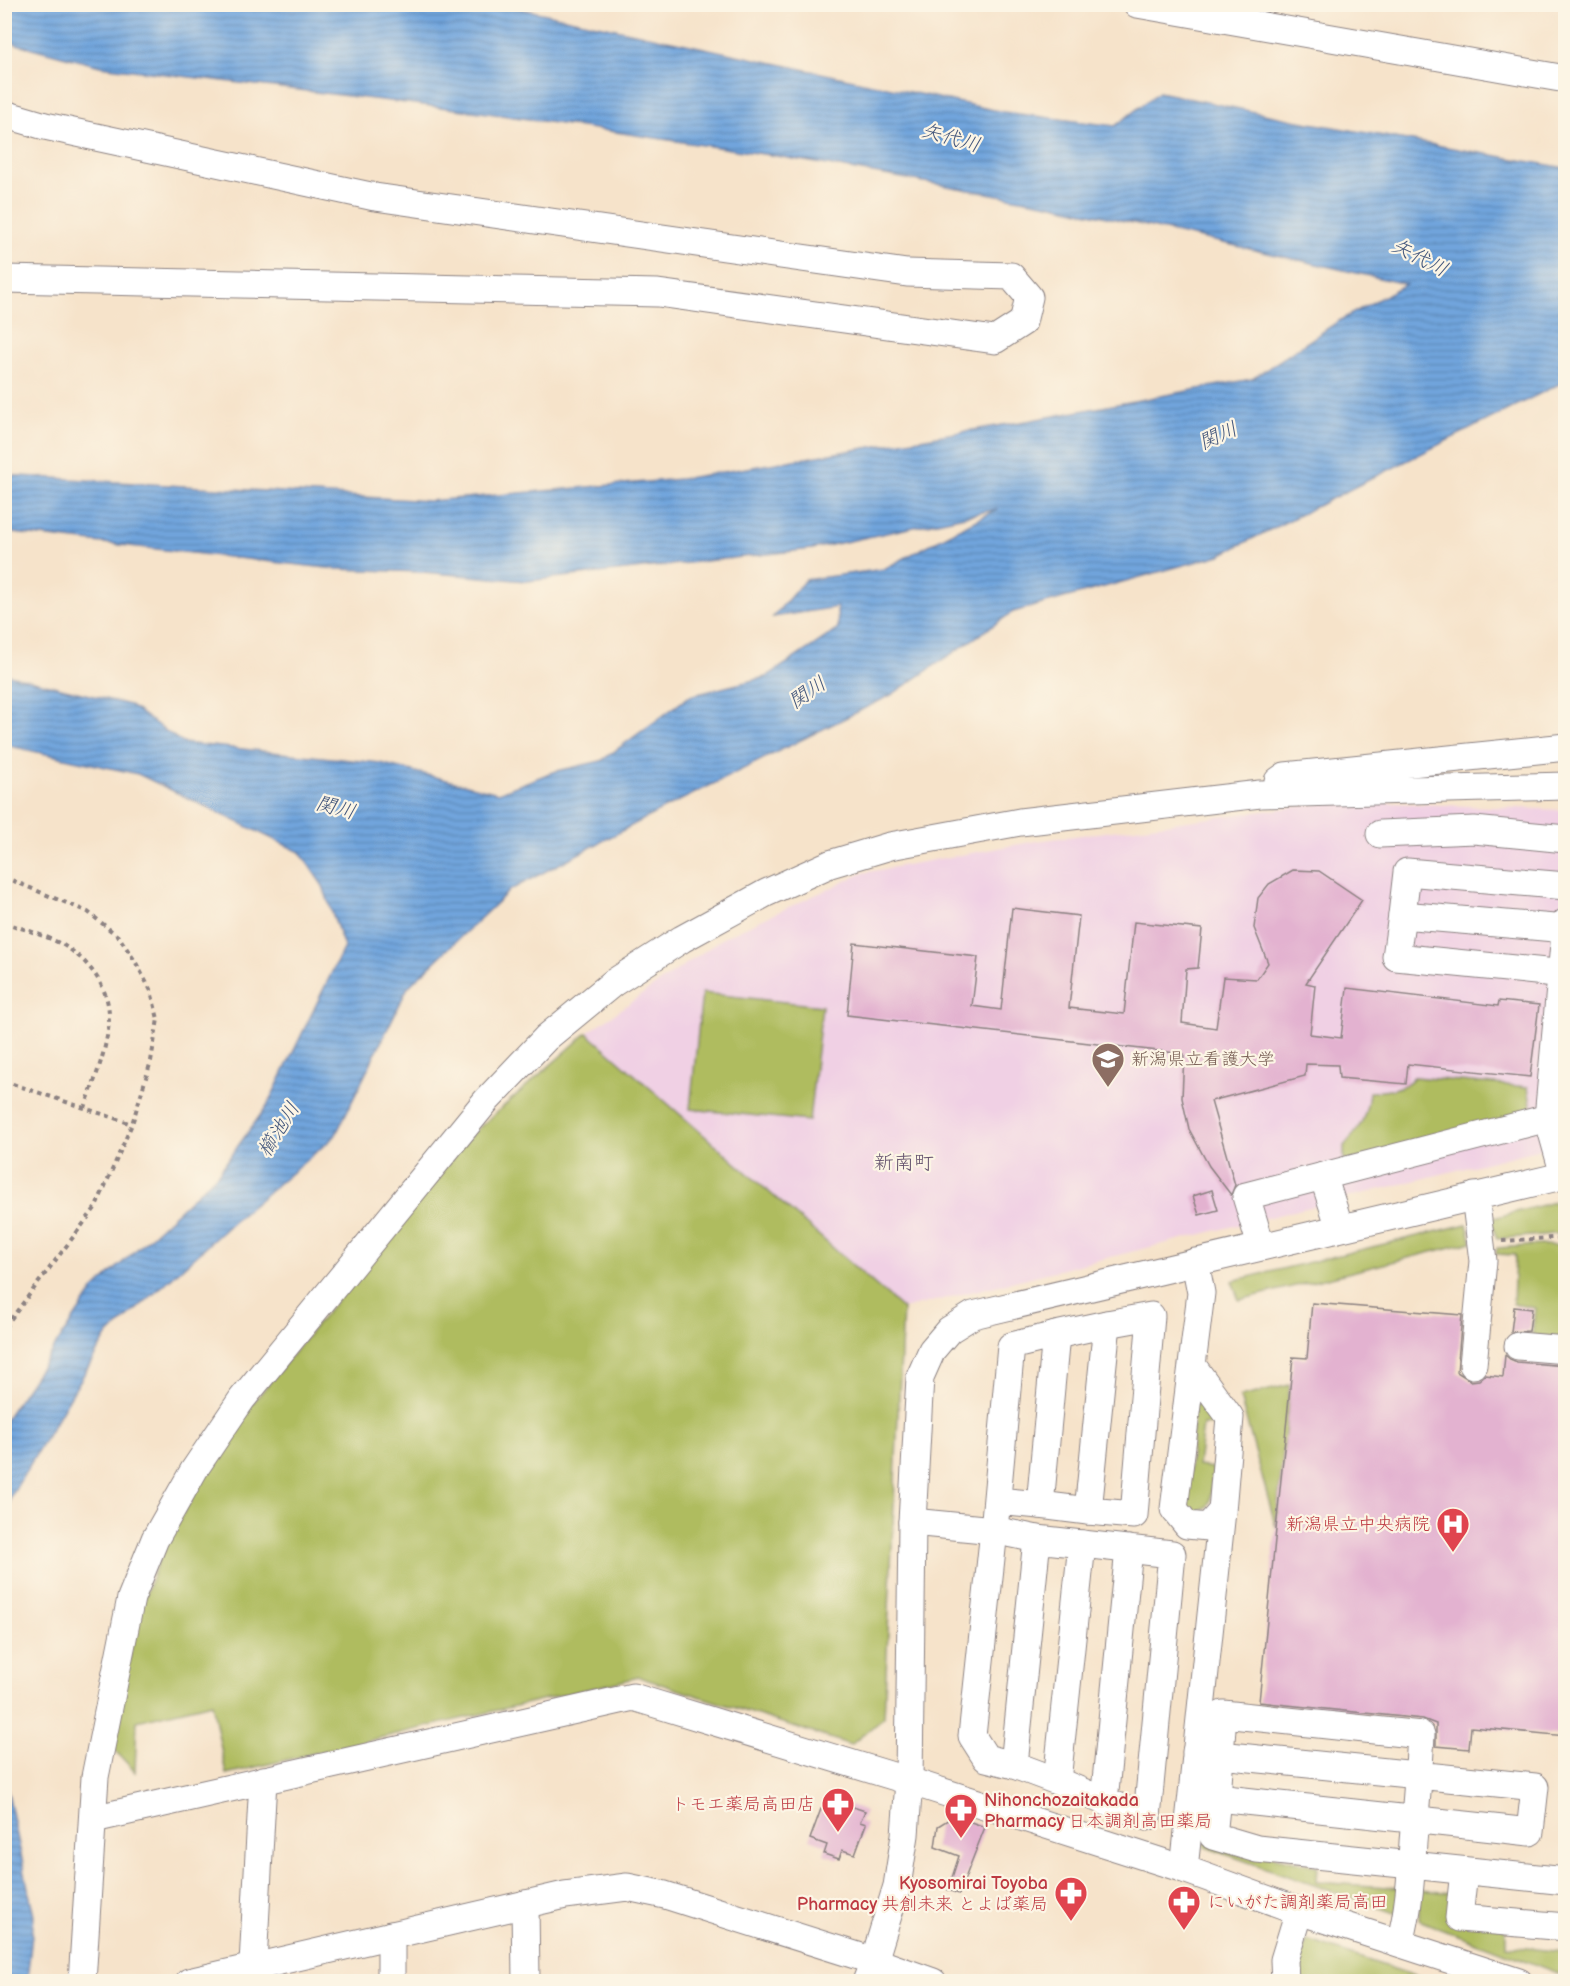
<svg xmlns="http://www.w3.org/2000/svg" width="1570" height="1986" font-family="'Balsamiq Sans','Klee One',sans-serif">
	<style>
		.built { fill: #f0d0e4 }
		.grass { fill: #afbc5e; stroke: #686f4c; stroke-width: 1.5 }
		.water { fill: url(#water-rules); stroke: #4a648c; stroke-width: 1.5 }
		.building { fill: #e3b2d0 }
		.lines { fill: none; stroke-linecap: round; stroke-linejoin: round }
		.minor-casing { stroke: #8c8282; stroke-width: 29 }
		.path { stroke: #8c8282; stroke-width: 4; stroke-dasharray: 4.5 4.5; stroke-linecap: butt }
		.minor { stroke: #fff; stroke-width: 27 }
		.labels { text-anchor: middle; stroke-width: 4.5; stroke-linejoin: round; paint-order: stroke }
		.education-label { font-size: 18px; fill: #785e54; stroke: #fcf5e5; text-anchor: start }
		.health-label { font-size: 18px; fill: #be3a42; stroke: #fcf5e5; text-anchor: end }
		.water-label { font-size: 20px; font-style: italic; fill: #42567c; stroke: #fcf5e5 }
		.neighbourhood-label { font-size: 20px; fill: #66546f; stroke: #fcf5e5 }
	</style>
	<defs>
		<pattern id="water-rules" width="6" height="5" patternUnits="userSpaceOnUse" patternTransform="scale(1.5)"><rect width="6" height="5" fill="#71a5dd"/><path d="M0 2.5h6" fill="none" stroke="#5c86b4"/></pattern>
	</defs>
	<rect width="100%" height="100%" fill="#fcf5e5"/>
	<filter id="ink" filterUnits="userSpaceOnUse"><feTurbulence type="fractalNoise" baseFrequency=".0167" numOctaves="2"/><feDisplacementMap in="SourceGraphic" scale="12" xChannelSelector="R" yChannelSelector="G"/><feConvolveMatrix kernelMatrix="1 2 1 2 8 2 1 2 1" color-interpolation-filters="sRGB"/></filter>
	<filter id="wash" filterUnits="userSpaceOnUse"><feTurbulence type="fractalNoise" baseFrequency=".008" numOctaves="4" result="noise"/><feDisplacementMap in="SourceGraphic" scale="24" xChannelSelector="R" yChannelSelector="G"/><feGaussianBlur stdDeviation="1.35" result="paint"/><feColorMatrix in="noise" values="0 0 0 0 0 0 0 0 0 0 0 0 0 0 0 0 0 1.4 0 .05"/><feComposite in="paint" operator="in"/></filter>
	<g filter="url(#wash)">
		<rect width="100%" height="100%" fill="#f6e3ca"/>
		<polygon class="built" points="1340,801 1565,810 1565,1143 903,1309 587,1033 726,936 863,873 1037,841"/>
		<g class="grass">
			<polygon points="702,993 822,1006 809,1121 690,1109"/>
			<polygon points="587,1033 903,1309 884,1717 851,1745 639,1677 226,1774 212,1703 137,1721 135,1772 111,1746 139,1611 165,1544 234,1426 473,1133"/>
			<path d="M1414,1077L1528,1087L1533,1115L1344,1162V1146C1360,1128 1367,1117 1369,1092C1385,1091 1404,1090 1414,1077Z"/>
			<polygon points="1565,1199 1565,1233 1497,1239 1490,1219"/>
			<polygon points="1467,1224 1472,1242 1239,1300 1232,1281"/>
			<polygon points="1542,1245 1565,1246 1565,1338 1532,1336 1535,1308 1513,1304 1515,1255 1496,1254 1497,1248"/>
			<polygon points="1290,1385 1276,1527 1240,1397"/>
			<polygon points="1195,1396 1217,1422 1217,1426 1203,1425 1198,1466 1213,1468 1210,1500 1207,1508 1198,1512 1187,1510"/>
			<polygon points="1205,1841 1317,1866 1316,1882 1400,1888 1397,1914 1205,1847"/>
			<polygon points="1419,1890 1452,1893 1506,1929 1506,1946 1565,1952 1565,1976 1419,1920"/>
			<polygon points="1307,1940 1430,1981 1298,1981 1296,1969"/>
		</g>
		<g class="water">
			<polygon points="5,4 504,5 1003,112 1115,126 1159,92 1293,120 1565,168 1565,383 1559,384 1220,555 1013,612 891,695 661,810 510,890 408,987 335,1136 233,1222 106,1337 11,1496 5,1523 5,1420 94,1289 217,1175 267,1106 344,947 323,886 300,852 138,774 5,745 5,674 129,705 183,743 380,763 498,793 553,772 601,761 690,696 766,677 838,629 837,607 773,617 805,580 884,569 997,509 812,549 527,581 423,572 336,569 5,532 5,475 429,501 681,479 1027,421 1252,379 1339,321 1406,284 1049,204 777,156 481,112 100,66 5,41"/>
			<polygon points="4,1774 34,1916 27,1981 5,1981"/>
		</g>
		<g id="blocks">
			<g class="building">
				<polygon points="1293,870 1319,871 1362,900 1306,983 1315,985 1310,1034 1341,1038 1347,988 1498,1006 1499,1001 1539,1005 1530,1077 1408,1064 1406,1084 1339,1078 1338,1065 1306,1064 1305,1076 1211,1101 1235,1185 1231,1195 1209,1166 1189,1129 1182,1098 1184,1054 847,1015 854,943 978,957 972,1006 1001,1010 1012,908 1079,916 1069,1008 1124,1014 1134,922 1202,929 1198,968 1186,969 1182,1023 1216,1028 1223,977 1257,979 1268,963 1254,928 1258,898 1269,884"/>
				<polygon points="1212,1190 1218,1210 1199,1215 1193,1196"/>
				<polygon points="1312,1303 1462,1315 1457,1372 1471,1381 1479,1380 1485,1375 1503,1377 1505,1355 1510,1359 1517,1362 1566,1366 1561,1418 1566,1418 1566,1736 1471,1727 1469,1749 1436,1746 1436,1724 1423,1719 1259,1702 1293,1357 1307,1358"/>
				<polygon points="1514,1307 1532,1309 1529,1331 1511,1332"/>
				<polygon points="844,1804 865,1811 860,1822 866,1824 855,1854 842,1850 839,1859 824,1854 827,1845 810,1839 821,1809 840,1816"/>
				<polygon points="954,1816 985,1827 959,1894 948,1890 959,1856 935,1847 938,1826"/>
			</g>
		</g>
	</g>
	<g filter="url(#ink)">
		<use href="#blocks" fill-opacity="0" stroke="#8c8282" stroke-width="1.5"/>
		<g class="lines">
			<defs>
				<g id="minor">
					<polyline points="1137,4 1566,79"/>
					<polyline points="4,114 45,126 375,197 907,273 1011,276 1029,297 1023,322 995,340 658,293 4,279"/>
					<polyline points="1278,781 1285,776 1566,747"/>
					<polyline points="1380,834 1474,830 1566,839"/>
					<polyline points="1402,915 1407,872 1566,886"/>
					<polyline points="1566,929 1402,915 1396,957 1566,974"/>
					<polyline points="1548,1118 1566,922"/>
					<polyline points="1323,1176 1340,1228"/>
					<polyline points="1261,1246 1246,1196 1548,1118 1564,1175"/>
					<polyline points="1518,1346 1566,1350"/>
					<polyline points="1192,1365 1230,1417 1222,1511 1208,1527 1187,1525 1174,1509 1201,1293 1195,1262"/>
					<polyline points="1473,1365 1483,1261 1475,1196"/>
					<polyline points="1040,1505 1088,1511 1107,1324 1056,1335"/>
					<polyline points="1088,1511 1134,1515 1151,1316 1107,1324"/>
					<polyline points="912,1522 994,1530 1011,1346 1056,1335 1040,1505 997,1501"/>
					<path d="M1196,1752L1220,1755L1535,1787L1530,1832L1217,1798L1223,1714L1421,1735C1419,1771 1416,1806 1413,1842C1411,1877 1409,1910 1400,1943"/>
					<polyline points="1014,1765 986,1758 972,1736 994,1530 1037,1539"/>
					<polyline points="1057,1781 1014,1765 1037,1539 1082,1544"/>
					<polyline points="1217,1798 1213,1836 1257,1849 1566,1881"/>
					<polyline points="1104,1801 1057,1781 1082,1544 1172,1554 1147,1817 1104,1801 1129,1549"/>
					<polyline points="93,1819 633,1697 909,1781 1184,1869 1299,1911 1519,1982"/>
					<polyline points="1184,1869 1222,1511"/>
					<polyline points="1464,1871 1459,1918 1566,1927"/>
					<polyline points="525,1904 526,1982"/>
					<polyline points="391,1935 391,1982"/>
					<polyline points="82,1982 95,1777 131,1598 155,1539 194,1470 242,1399 486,1101 546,1038 613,983 682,939 766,893 830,864 890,846 1020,822 1260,794 1566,786"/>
					<polyline points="189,1982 565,1895 627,1887 665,1895 874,1961 933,1982"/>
					<polyline points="252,1982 263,1780"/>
					<polyline points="866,1982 874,1961 897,1886 905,1835 909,1781 912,1522 920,1377 932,1350 949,1330 973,1315 1566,1175"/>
					<polyline points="1285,1982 1284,1960 1299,1911"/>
				</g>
			</defs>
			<use href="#minor" class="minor-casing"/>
			<g class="path">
				<polyline points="4,877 88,912 119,937 135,961 151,991 158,1019 151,1061 132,1124 96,1207 4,1328"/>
				<path d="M4,922C20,928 37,933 53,940C83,953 110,984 109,1018C108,1049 94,1080 85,1108"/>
				<polyline points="4,1081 132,1124"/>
				<polyline points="1502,1241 1566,1237"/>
			</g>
			<use href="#minor" class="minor"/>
		</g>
	</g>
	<defs>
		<symbol id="school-pin" viewBox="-11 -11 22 30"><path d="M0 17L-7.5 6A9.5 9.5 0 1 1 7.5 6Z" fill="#8d6e63" stroke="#fcf5e5"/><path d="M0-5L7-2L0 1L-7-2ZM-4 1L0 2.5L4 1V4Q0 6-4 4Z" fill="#fff"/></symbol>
		<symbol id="hospital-pin" viewBox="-11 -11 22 30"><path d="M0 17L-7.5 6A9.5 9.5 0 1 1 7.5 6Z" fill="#e0444e" stroke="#fcf5e5"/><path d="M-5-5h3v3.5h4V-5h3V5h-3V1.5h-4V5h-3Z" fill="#fff"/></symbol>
		<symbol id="pharmacy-pin" viewBox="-11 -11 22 30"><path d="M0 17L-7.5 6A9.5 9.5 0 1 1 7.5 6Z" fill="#e0444e" stroke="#fcf5e5"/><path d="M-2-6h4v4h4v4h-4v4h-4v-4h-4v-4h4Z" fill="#fff"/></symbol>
	</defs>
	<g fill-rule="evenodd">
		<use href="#school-pin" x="1089" y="1040" width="38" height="52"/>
		<use href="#hospital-pin" x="1434" y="1505" width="38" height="52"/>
		<use href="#pharmacy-pin" x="819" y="1785" width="38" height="52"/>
		<use href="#pharmacy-pin" x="942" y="1791" width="38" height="52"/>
		<use href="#pharmacy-pin" x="1052" y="1874" width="38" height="52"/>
		<use href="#pharmacy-pin" x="1165" y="1883" width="38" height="52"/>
	</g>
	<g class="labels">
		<g class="education-label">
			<text x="1131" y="1065">新潟県立看護大学</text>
		</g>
		<g class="health-label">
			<text x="1430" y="1530">新潟県立中央病院</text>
			<text x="984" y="1806" text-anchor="start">Nihonchozaitakada<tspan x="984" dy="21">Pharmacy 日本調剤高田薬局</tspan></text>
			<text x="815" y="1810">トモエ薬局高田店</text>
			<text x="1048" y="1889">Kyosomirai Toyoba<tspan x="1048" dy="21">Pharmacy 共創未来 とよば薬局</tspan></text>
			<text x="1207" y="1908" text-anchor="start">にいがた調剤薬局高田</text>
		</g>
		<g class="water-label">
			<text transform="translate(951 137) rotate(16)" y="7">矢代川</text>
			<text transform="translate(1420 257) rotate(27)" y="7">矢代川</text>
			<text transform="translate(1218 435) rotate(-24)" y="7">関川</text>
			<text transform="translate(807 692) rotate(-34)" y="7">関川</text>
			<text transform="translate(336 807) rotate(15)" y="7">関川</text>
			<text transform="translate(278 1129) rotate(-58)" y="7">櫛池川</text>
		</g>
		<g class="neighbourhood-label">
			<text x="904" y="1169">新南町</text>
		</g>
	</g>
	<rect width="1570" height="1986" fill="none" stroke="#fcf5e5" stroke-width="24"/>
</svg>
